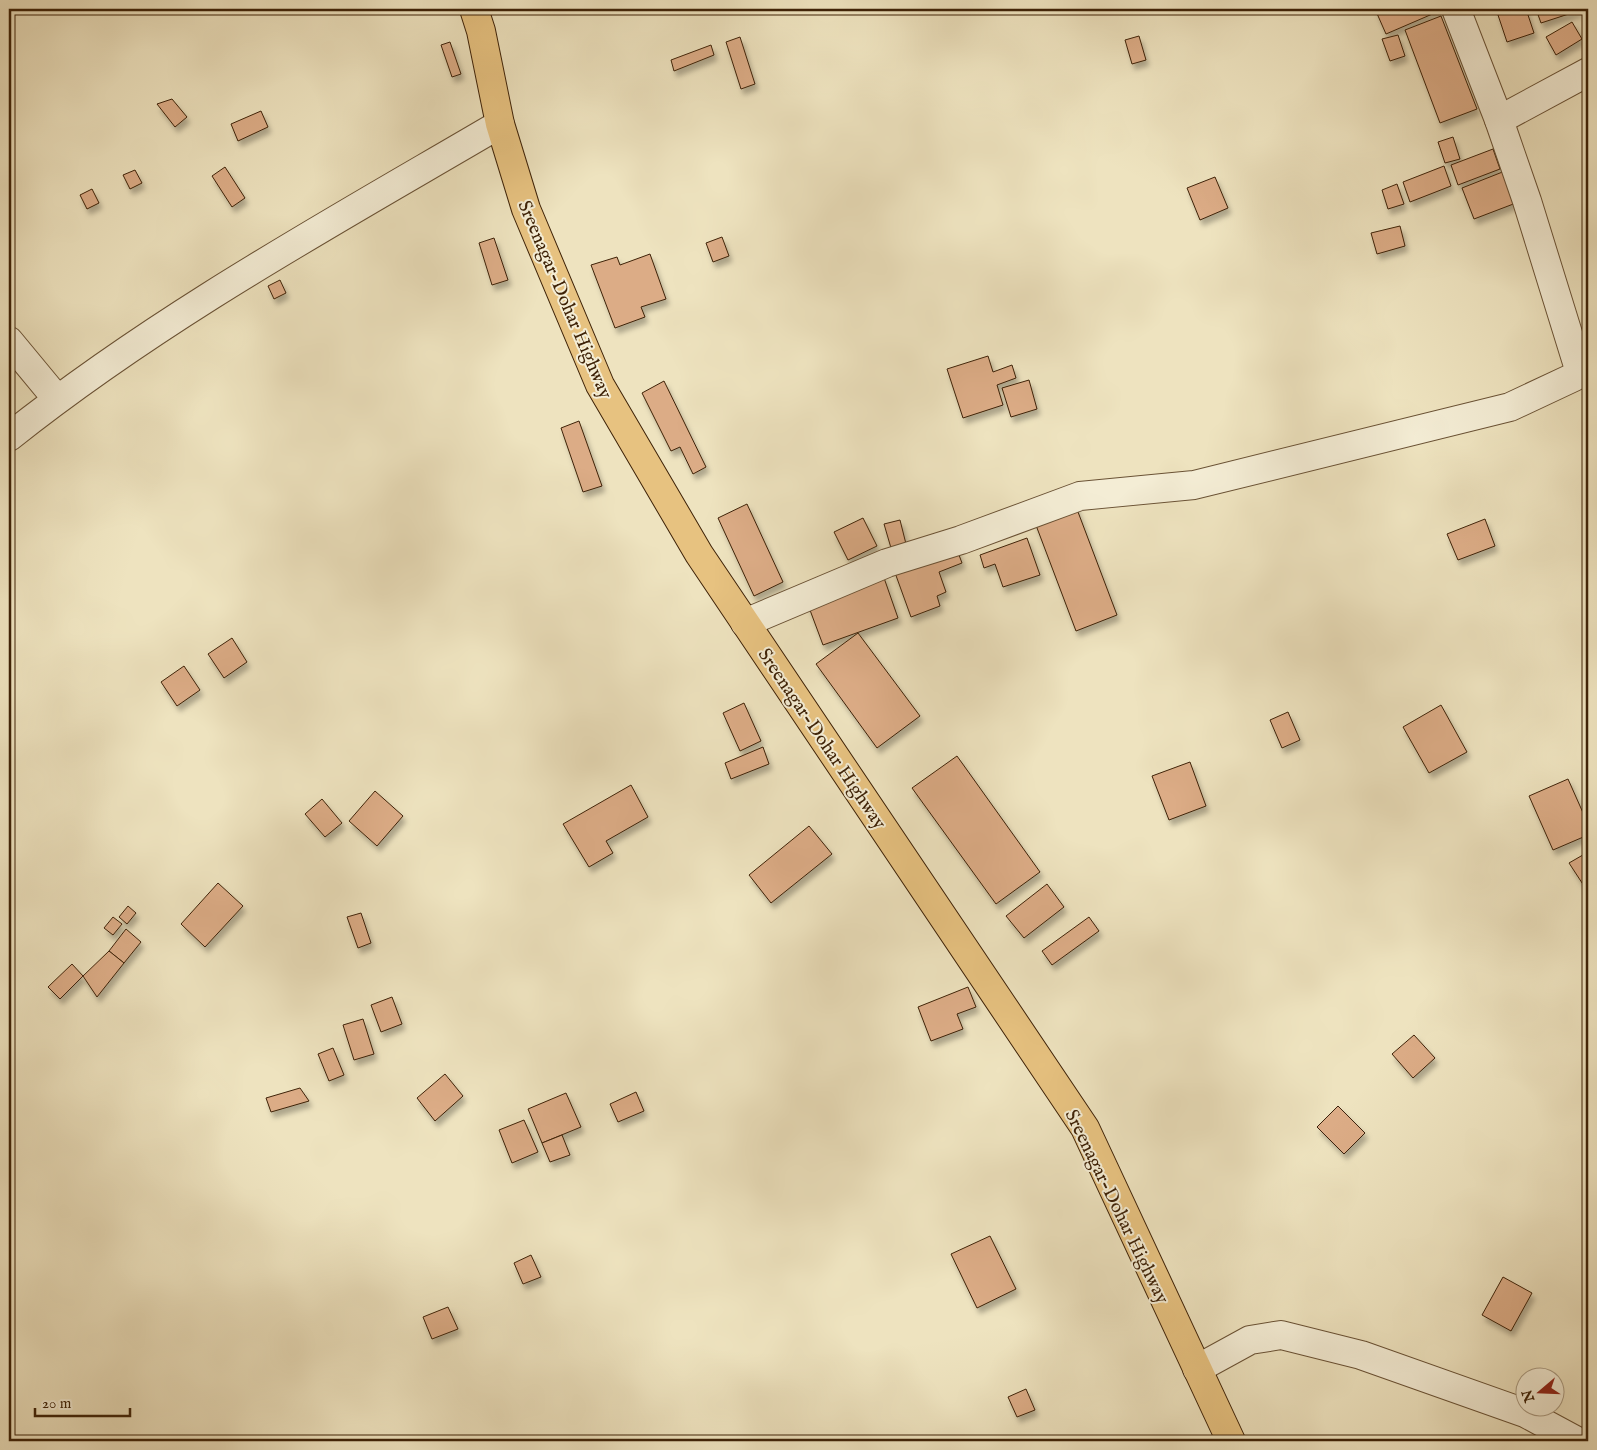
<svg xmlns="http://www.w3.org/2000/svg" width="1597" height="1450" font-family="'IM FELL English',serif">
	<style>
		.building { fill: #dcac86; stroke: #3e2207; filter: url(#shadow) }
		.lines { fill: none; stroke-linecap: round; stroke-linejoin: round }
		.minor-casing { stroke: #6a5235; stroke-width: 30 }
		.primary-casing { stroke: #3e2207; stroke-width: 30 }
		.minor { stroke: #f4edd5; stroke-width: 28 }
		.primary { stroke: #e7c280; stroke-width: 28 }
		.labels { text-anchor: middle; stroke-width: 4; stroke-linejoin: round; paint-order: stroke }
		.street-label { font-size: 19px; fill: #3e2207; stroke: #f4edd5 }
	</style>
	<defs>
		<filter id="shadow"><feDropShadow dx="3" dy="5.5" stdDeviation="2.5" flood-color="#0004"/></filter>
	</defs>
	<rect width="100%" height="100%" fill="#eee3bf"/>
	<filter id="stains"><feTurbulence type="fractalNoise" baseFrequency=".004" numOctaves="4"/><feColorMatrix values="0 0 0 0 .2 0 0 0 0 .09 0 0 0 0 .02 0 0 0 .5 -.17"/></filter>
	<radialGradient id="worn" r=".72"><stop offset=".6" stop-color="#630" stop-opacity="0"/><stop offset="1" stop-color="#630" stop-opacity=".3"/></radialGradient>
	<g class="building">
		<polygon points="1375,9 1444,9 1386,34"/>
		<polygon points="1496,9 1526,9 1534,33 1507,42"/>
		<polygon points="1536,9 1580,9 1581,10 1541,23"/>
		<polygon points="1441,16 1477,109 1440,123 1405,30"/>
		<polygon points="1572,22 1582,39 1556,55 1546,37"/>
		<polygon points="1398,35 1405,56 1390,61 1382,39"/>
		<polygon points="1139,36 1146,60 1132,64 1125,40"/>
		<polygon points="740,37 755,84 741,89 726,42"/>
		<polygon points="450,42 461,74 452,77 441,45"/>
		<polygon points="711,45 714,55 674,71 671,60"/>
		<polygon points="172,99 187,117 175,127 157,104"/>
		<polygon points="261,111 268,127 238,141 231,124"/>
		<polygon points="1453,137 1460,159 1445,163 1438,142"/>
		<polygon points="1493,149 1500,169 1458,185 1451,165"/>
		<polygon points="1444,166 1451,186 1410,202 1403,182"/>
		<polygon points="225,167 245,198 232,207 212,176"/>
		<polygon points="135,170 142,183 130,189 123,175"/>
		<polygon points="1505,171 1516,203 1474,219 1462,188"/>
		<polygon points="1215,177 1228,208 1200,220 1187,188"/>
		<polygon points="1397,184 1404,204 1388,209 1382,190"/>
		<polygon points="92,189 99,203 87,209 80,195"/>
		<polygon points="1400,226 1405,246 1377,254 1371,233"/>
		<polygon points="722,237 729,256 713,262 706,243"/>
		<polygon points="494,238 508,280 492,285 479,243"/>
		<polygon points="650,254 666,299 641,307 645,317 615,328 591,265 617,257 620,265"/>
		<polygon points="280,280 286,293 274,299 268,286"/>
		<polygon points="988,356 993,372 1012,365 1016,378 997,385 1003,405 963,418 947,369"/>
		<polygon points="1029,380 1037,409 1011,417 1002,388"/>
		<polygon points="664,381 706,467 693,474 680,447 671,451 642,393"/>
		<polygon points="579,421 602,486 583,492 561,428"/>
		<polygon points="747,504 783,582 754,596 718,518"/>
		<polygon points="1075,504 1117,615 1076,631 1034,520"/>
		<polygon points="863,518 877,546 848,560 834,532"/>
		<polygon points="1485,519 1495,546 1458,560 1447,534"/>
		<polygon points="900,520 906,544 891,548 884,524"/>
		<polygon points="1027,538 1040,575 1003,587 995,564 984,568 980,555"/>
		<polygon points="956,547 962,563 939,572 946,592 937,596 940,606 911,617 894,570"/>
		<polygon points="883,575 898,618 823,645 807,602"/>
		<polygon points="858,633 920,716 877,748 816,664"/>
		<polygon points="232,638 247,662 224,678 208,654"/>
		<polygon points="184,666 200,690 177,706 161,682"/>
		<polygon points="744,703 761,741 740,751 723,713"/>
		<polygon points="1441,705 1467,752 1429,773 1403,727"/>
		<polygon points="1288,712 1300,740 1282,748 1270,720"/>
		<polygon points="763,747 769,764 731,779 725,763"/>
		<polygon points="957,756 1040,872 996,904 912,788"/>
		<polygon points="1190,762 1206,806 1169,820 1152,776"/>
		<polygon points="1568,779 1588,824 1588,835 1553,850 1529,796"/>
		<polygon points="631,785 648,817 606,841 613,853 589,867 563,824"/>
		<polygon points="375,791 403,816 377,846 349,821"/>
		<polygon points="322,799 342,823 325,837 305,814"/>
		<polygon points="809,826 832,854 771,903 749,875"/>
		<polygon points="1588,852 1588,892 1569,863"/>
		<polygon points="218,883 243,906 205,947 181,924"/>
		<polygon points="1047,884 1064,907 1024,938 1006,916"/>
		<polygon points="128,906 136,913 127,924 119,917"/>
		<polygon points="361,913 371,943 358,948 347,917"/>
		<polygon points="113,917 122,924 113,935 104,928"/>
		<polygon points="1089,917 1099,931 1052,965 1042,951"/>
		<polygon points="126,929 141,942 124,963 109,951"/>
		<polygon points="109,951 124,963 97,997 83,976"/>
		<polygon points="72,964 83,976 60,999 48,987"/>
		<polygon points="968,987 976,1007 957,1014 963,1029 931,1041 918,1007"/>
		<polygon points="392,997 402,1024 381,1032 371,1005"/>
		<polygon points="363,1019 374,1054 354,1060 343,1025"/>
		<polygon points="1414,1035 1435,1058 1413,1078 1392,1054"/>
		<polygon points="333,1048 344,1075 329,1081 318,1054"/>
		<polygon points="445,1074 463,1096 435,1121 417,1098"/>
		<polygon points="300,1088 309,1101 271,1112 266,1098"/>
		<polygon points="636,1092 644,1111 618,1122 610,1104"/>
		<polygon points="566,1093 581,1127 542,1143 528,1109"/>
		<polygon points="1338,1106 1365,1133 1344,1154 1317,1127"/>
		<polygon points="524,1120 538,1152 512,1163 499,1130"/>
		<polygon points="562,1135 570,1155 550,1162 542,1143"/>
		<polygon points="990,1236 1016,1289 977,1308 951,1254"/>
		<polygon points="531,1255 541,1277 523,1284 514,1263"/>
		<polygon points="1503,1277 1532,1293 1511,1331 1482,1315"/>
		<polygon points="448,1307 458,1329 432,1339 423,1317"/>
		<polygon points="1026,1389 1035,1410 1017,1417 1008,1397"/>
	</g>
	<g class="lines">
		<defs>
			<g id="minor">
				<polyline points="1499,120 1588,72"/>
				<polyline points="9,341 57,399"/>
				<path d="M9,437C161,316 333,222 500,124"/>
				<polyline points="745,623 887,563 961,540 1080,496 1194,485 1510,407 1574,377 1579,369 1527,201 1499,120 1456,9"/>
				<polyline points="1197,1369 1250,1340 1281,1335 1361,1355 1525,1413 1577,1441"/>
			</g>
			<polyline id="primary" points="474,9 481,31 500,124 526,209 600,385 699,554 1085,1128 1231,1441"/>
		</defs>
		<use href="#minor" class="minor-casing"/>
		<use href="#primary" class="primary-casing"/>
		<use href="#minor" class="minor"/>
		<use href="#primary" class="primary"/>
	</g>
	<g class="labels">
		<g class="street-label">
			<text transform="translate(566 299) rotate(67)" y="7">Sreenagar-Dohar Highway</text>
			<text transform="translate(823 738) rotate(56)" y="7">Sreenagar-Dohar Highway</text>
			<text transform="translate(1118 1206) rotate(64)" y="7">Sreenagar-Dohar Highway</text>
		</g>
	</g>
	<rect width="1597" height="1450" fill="none" stroke="#eee3bf" stroke-width="30"/>
	<rect x="10" y="10" width="1577" height="1430" fill="none" stroke="#3e2207" stroke-width="2.5"/>
	<rect x="15" y="15" width="1567" height="1420" fill="none" stroke="#3e2207"/>
	<g transform="translate(1540 1392) rotate(251)"><circle r="24" fill="#f4edd5" stroke="#ab9c83"/>
	<path d="M0-4L9 19L0 12L-9 19Z" fill="#8f2418"/>
	<text y="-8" font-size="14" font-weight="bold" text-anchor="middle" fill="#3e2207">N</text>
	</g>
	<path d="M35 1408v8h95v-8" fill="none" stroke="#3e2207" stroke-width="2.5"/>
	<text x="42" y="1408" font-size="15" fill="#3e2207" stroke="#f4edd5" stroke-width="4" paint-order="stroke">20 m</text>
	<rect width="100%" height="100%" filter="url(#stains)"/>
	<rect width="100%" height="100%" fill="url(#worn)"/>
</svg>
